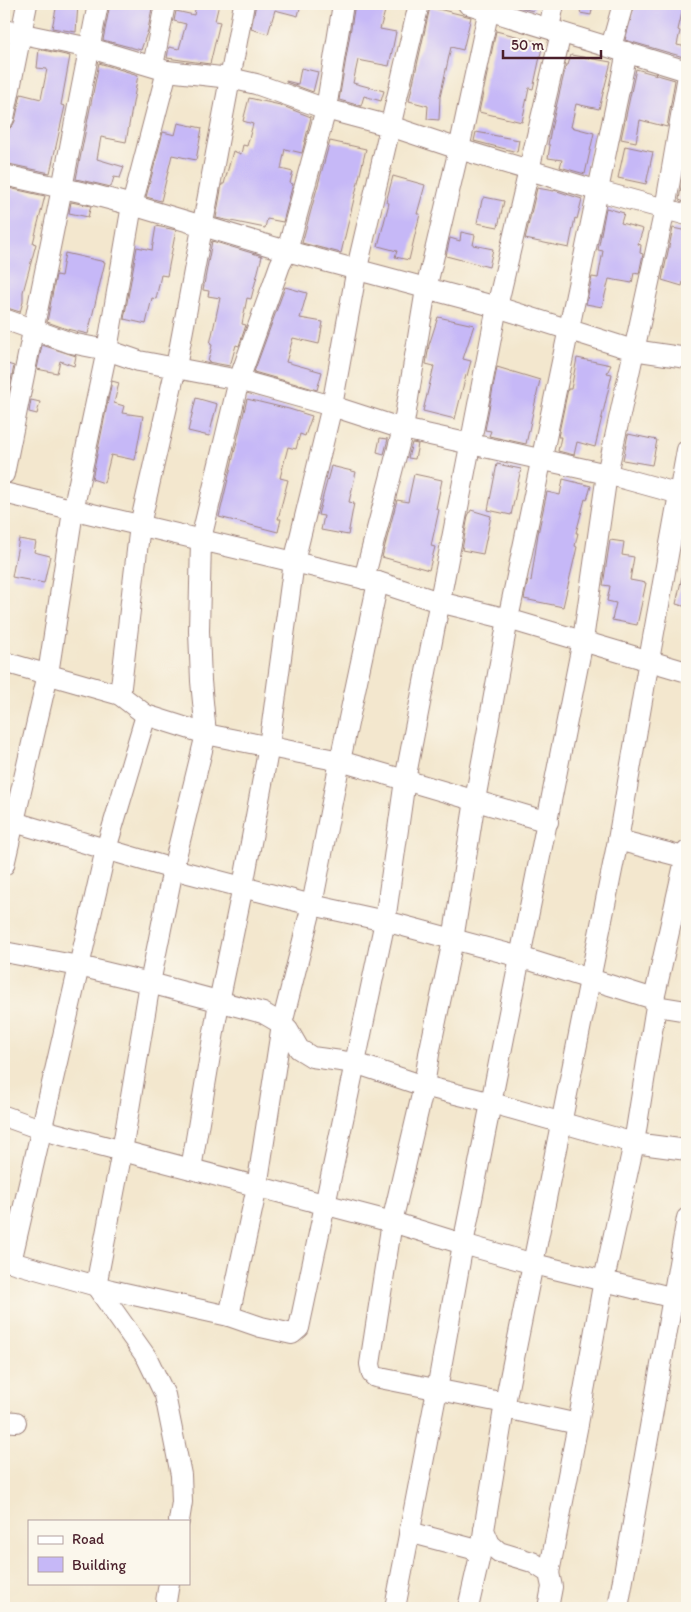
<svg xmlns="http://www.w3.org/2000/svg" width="691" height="1612" font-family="Itim,sans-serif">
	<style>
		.building { fill: #c6b8f7 }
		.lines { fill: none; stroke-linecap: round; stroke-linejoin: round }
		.minor-casing { stroke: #9e837c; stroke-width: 22 }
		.minor { stroke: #fff; stroke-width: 20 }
	</style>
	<rect width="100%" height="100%" fill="#fbf7ec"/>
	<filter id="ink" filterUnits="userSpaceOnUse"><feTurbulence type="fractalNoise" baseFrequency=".02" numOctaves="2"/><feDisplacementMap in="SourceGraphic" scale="10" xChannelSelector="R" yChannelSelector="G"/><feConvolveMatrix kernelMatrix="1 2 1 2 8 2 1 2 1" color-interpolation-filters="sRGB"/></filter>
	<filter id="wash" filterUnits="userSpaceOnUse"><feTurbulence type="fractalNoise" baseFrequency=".0096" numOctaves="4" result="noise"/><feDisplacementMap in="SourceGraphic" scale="20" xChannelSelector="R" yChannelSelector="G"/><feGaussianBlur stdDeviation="1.12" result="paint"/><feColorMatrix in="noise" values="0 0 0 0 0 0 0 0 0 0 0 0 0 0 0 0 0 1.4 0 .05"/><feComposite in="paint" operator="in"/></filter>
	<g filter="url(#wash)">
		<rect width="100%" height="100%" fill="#f3e7ce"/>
		<g id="blocks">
			<g class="building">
				<polygon points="57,4 78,4 76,32 52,28"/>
				<polygon points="110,4 129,4 152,8 148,30 141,50 103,40"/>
				<polygon points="196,4 219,4 215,21 220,22 210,64 167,58 169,47 179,49 186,24 174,21 176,11 194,15"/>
				<polygon points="256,4 301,4 298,16 275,10 268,34 251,29"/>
				<polygon points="355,4 387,4 380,29 396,32 389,66 358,60 353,83 384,91 381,101 364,96 361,106 339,100"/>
				<polygon points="508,4 535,4 533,11"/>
				<polygon points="582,4 593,4 591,15 580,13"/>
				<polygon points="635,4 684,4 678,30 680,31 677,45 687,47 687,58 625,40"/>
				<polygon points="430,7 471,17 463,50 451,47 440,97 439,120 427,119 428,106 409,101"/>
				<polygon points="496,31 543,43 533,89 529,88 522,122 479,112"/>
				<polygon points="39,49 70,56 61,105 65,106 50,173 4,163 8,139 6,139 9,129 13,125 15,121 21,94 41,99 47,69 37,68"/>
				<polygon points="571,55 611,62 599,109 576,104 571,127 594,133 585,174 560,167 562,160 548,158 550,145 548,145 551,129 566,65 568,65"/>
				<polygon points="99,63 138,75 126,142 101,137 97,159 124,167 120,178 114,177 111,187 76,179"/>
				<polygon points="301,68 318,72 313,92 286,82 286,81 298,84"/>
				<polygon points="636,69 675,80 667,127 640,120 636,142 621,139"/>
				<polygon points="249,98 280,105 311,117 302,153 285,149 281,169 293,172 290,183 293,184 283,222 267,219 265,228 216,218 222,184 224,184 233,151 241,154 243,145 247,146 253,124 243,121"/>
				<polygon points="178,123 202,128 196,160 172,155 161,201 146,197 163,132 175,135"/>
				<polygon points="476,132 519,140 517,152 474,141"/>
				<polygon points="330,141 366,149 341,253 302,243"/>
				<polygon points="625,146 653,152 646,184 618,178"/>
				<polygon points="687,150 687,203 679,200"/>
				<polygon points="393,176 425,185 417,214 420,214 409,260 395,257 397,251 378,246 389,203 386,202"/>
				<polygon points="4,187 45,196 33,243 36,244 23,292 23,302 20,312 4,307"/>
				<polygon points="537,188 554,191 554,190 582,199 577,219 575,218 569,248 525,239"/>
				<polygon points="484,197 504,201 498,227 477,223 482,200"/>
				<polygon points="71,202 91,206 88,217 69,213"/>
				<polygon points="606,208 624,213 621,223 643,229 638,244 641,245 640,253 643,254 639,274 634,273 632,283 609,279 602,307 586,304 592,277 598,278 603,251 598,250"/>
				<polygon points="156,226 176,230 167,276 161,275 156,299 152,298 146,324 124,319 137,247 152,250"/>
				<polygon points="673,228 687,231 687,244 683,265 687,266 682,286 662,280"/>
				<polygon points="461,232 475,235 473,245 493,249 489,267 446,256 450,238 460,241"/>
				<polygon points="212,241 262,256 251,299 247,298 242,324 246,325 239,346 236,345 230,366 208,362 212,345 210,344 220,298 208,296 209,291 203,290"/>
				<polygon points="65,253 105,262 88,334 67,329 47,322 56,275 61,276"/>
				<polygon points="285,287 307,293 300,318 323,322 319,344 293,338 286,362 322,372 317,390 254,372"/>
				<polygon points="438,317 474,325 463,359 471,361 467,376 466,375 455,419 423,411 434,366 426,364 429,345"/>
				<polygon points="42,345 76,356 74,366 60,361 57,373 37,369"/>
				<polygon points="577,358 611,365 607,373 612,374 595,447 577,442 574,455 558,451 561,437 558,437 568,389 571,389"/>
				<polygon points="4,363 14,366 7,400 4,400"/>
				<polygon points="497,367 540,380 526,444 489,436 491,431 485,430"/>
				<polygon points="112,381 119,383 114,403 124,406 122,413 143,416 135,460 111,455 104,483 92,479"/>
				<polygon points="196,398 217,404 209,436 188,431"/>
				<polygon points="247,399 289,409 312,416 305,436 300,434 296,449 288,447 280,478 288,480 278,519 281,519 278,532 219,517"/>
				<polygon points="31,400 40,402 37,414 29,412"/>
				<polygon points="628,434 657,440 652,465 623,460"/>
				<polygon points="380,438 388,439 384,454 377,452"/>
				<polygon points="412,443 418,444 415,459 408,458"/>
				<polygon points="497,464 521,469 511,515 488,510"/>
				<polygon points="331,466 356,472 349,502 354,503 348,535 321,530 324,516 318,515"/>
				<polygon points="414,474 442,480 436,509 439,510 431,546 435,547 429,570 382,557 397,500 408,502"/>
				<polygon points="563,479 591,486 587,500 585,499 576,533 578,533 575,546 577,547 563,607 524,599 528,580 531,581 538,534 547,492 560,495"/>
				<polygon points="471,510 491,516 483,554 462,550 468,516"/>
				<polygon points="19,539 36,542 34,552 50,556 44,583 12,577"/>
				<polygon points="610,540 624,542 622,555 634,557 630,580 646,583 637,625 612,620 616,603 607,601 610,586 603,585"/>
				<polygon points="683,572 687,572 687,607 676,604"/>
			</g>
		</g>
	</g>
	<g filter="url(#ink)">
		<use href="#blocks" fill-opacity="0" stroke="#9e837c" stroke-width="1"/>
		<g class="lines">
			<defs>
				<g id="minor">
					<polyline points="468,4 687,71"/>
					<polyline points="549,28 554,4"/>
					<polyline points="4,30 90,48 167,71 230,78 256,84 326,109 390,126 459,149 599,191 687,215"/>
					<polyline points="611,47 623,4"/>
					<polyline points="153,66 165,4"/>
					<polyline points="4,118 27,4"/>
					<polyline points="4,175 94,195 132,205 287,251 497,307 633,350 687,358"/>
					<polyline points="4,319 71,343 107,350 139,361 239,380 332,406 403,429 607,474 687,496"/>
					<polyline points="4,474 62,188 98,4"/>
					<polyline points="4,493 378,582 439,602 508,619 687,672"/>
					<polyline points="364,579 403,429 426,289 459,149 490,4"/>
					<polyline points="4,662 120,695 146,715 206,734 340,761 548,822"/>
					<polyline points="120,695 140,525 176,367 244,4"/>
					<polyline points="4,819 173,869 312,905 385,921 520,957 654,999"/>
					<polyline points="618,840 687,858"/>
					<polyline points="4,865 48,674 73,511 107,350 132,205 167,71"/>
					<polyline points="4,952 79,966 150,983 263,1013 282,1024 288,1030 299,1049 312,1057 355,1063 424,1086 492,1103 634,1143 687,1150"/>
					<polyline points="656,1006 687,1011"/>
					<polyline points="4,1116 43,1130 392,1222 463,1244 534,1264 687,1301"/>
					<polyline points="191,1169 219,1002 243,886 269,746 294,562 332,406 357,268 419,4"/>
					<polyline points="4,1258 11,1262 111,1290 229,1316 261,1327 292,1334 299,1328 385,921 405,780 497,307 561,33"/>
					<polyline points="11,1262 106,849 146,715"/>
					<polyline points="229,1316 257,1187 282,1024 312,905 340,761 378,582"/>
					<polyline points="505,1403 375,1377 372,1374 370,1364 392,1222 424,1086 429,1054 453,940 475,800 508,619 627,52"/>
					<polyline points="505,1408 578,1424"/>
					<polyline points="4,1421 16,1422"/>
					<polyline points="179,1521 182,1502 181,1475 165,1395 147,1358 96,1286 122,1151 150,983 173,869 206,734 201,681 199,631 201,539 239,380 280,265 287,251 326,109 343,4"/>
					<polyline points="409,1532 481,1551"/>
					<polyline points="549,1573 578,1424 604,1280 634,1143 656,1006 654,999 687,851"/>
					<polyline points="165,1608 169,1583"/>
					<polyline points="395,1608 437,1390 463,1244 583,640 607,474 665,209 687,81"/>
					<polyline points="468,1608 481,1551 484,1530"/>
					<polyline points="548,1608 552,1587 549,1573 532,1562 499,1552 490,1544 484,1530 505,1403 618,840 649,660 687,450"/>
					<polyline points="618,1608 687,1218"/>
				</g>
			</defs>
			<use href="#minor" class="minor-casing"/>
			<use href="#minor" class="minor"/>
		</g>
	</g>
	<rect width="691" height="1612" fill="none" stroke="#fbf7ec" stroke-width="20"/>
	<rect x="28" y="1520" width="162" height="65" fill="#fbf7ec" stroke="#b4a19f"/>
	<rect x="38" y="1536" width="25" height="8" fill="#ffffff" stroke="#b4a19f"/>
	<text x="72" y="1544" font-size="15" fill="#4a1f2b">Road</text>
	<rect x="38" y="1557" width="25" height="15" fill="#c6b8f7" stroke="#b4a19f"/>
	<text x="72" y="1570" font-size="15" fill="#4a1f2b">Building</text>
	<path d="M503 50v8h98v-8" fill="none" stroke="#4a1f2b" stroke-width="2.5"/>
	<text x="511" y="50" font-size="15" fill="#4a1f2b" stroke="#fbf7ec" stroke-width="4" paint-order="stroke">50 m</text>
</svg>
